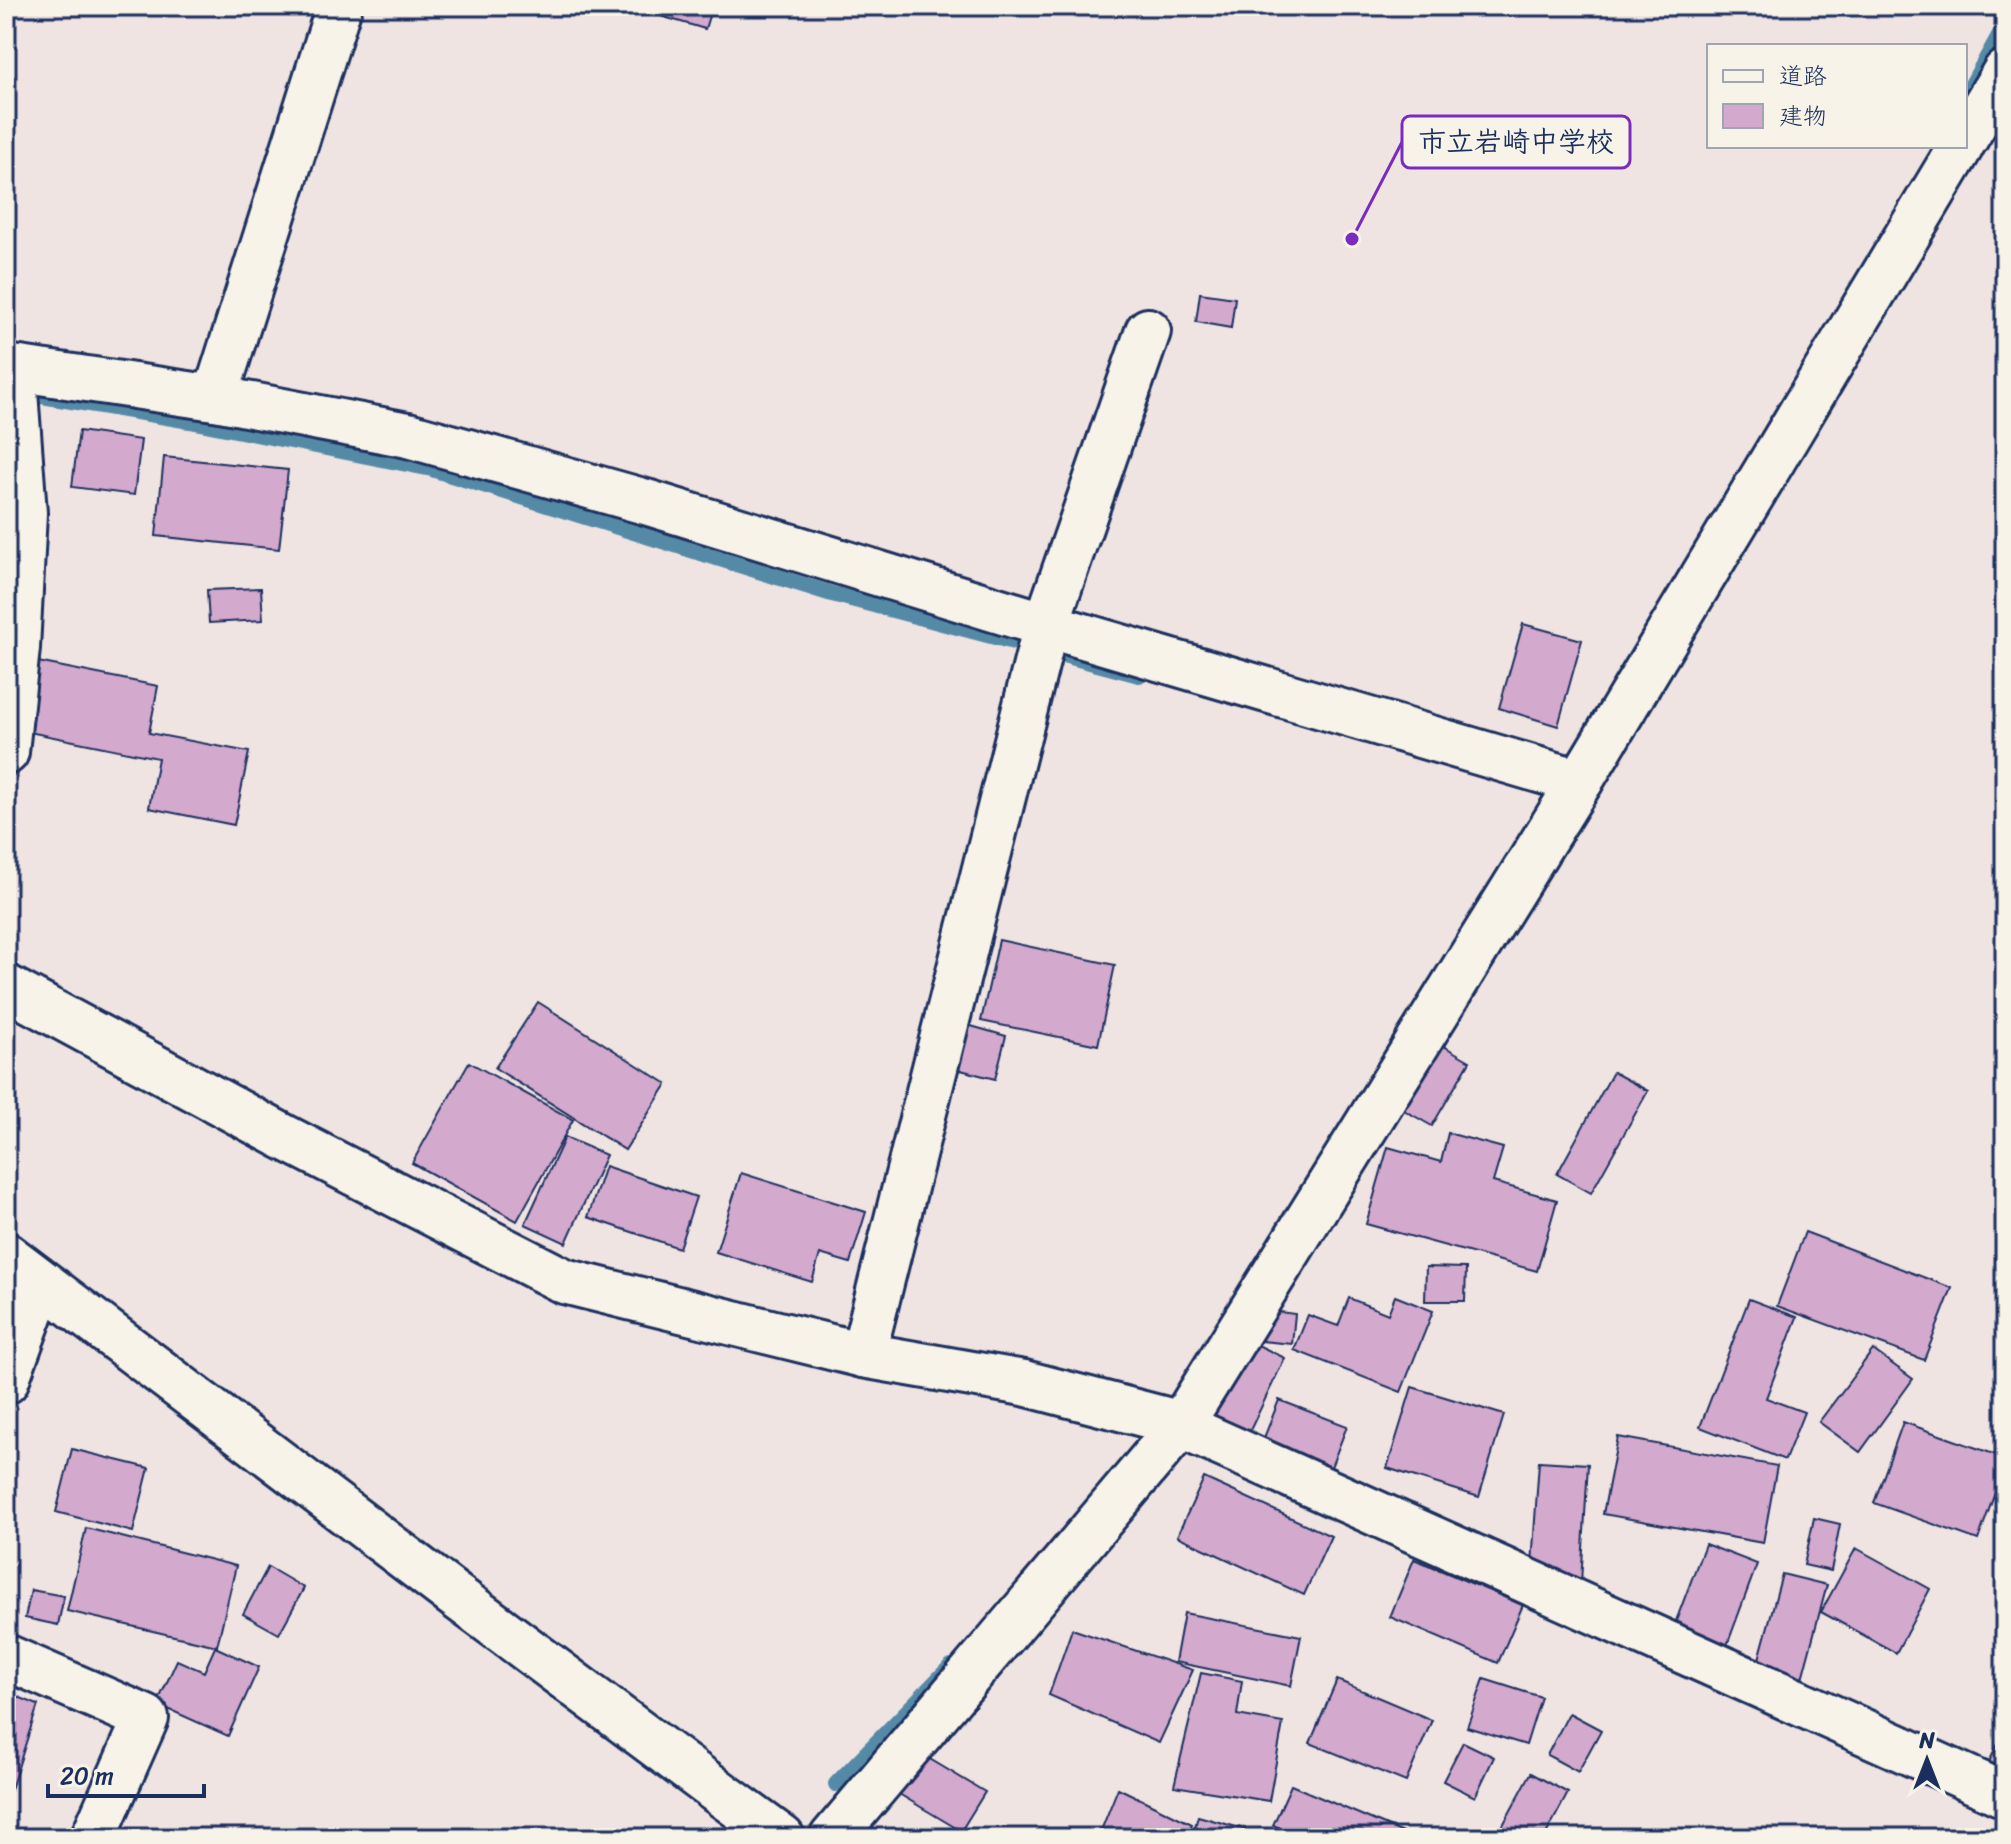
<svg xmlns="http://www.w3.org/2000/svg" width="2011" height="1844" font-family="Sriracha,'Klee One',sans-serif">
	<style>
		.lines { fill: none; stroke-linecap: round; stroke-linejoin: round }
		.stream { stroke: #548aa7; stroke-width: 16 }
		.building { fill: #d3a9ce; stroke: #1b2f5e; stroke-width: 2 }
		.minor-casing { stroke: #1b2f5e; stroke-width: 50 }
		.minor { stroke: #f7f3e8; stroke-width: 44 }
		.leader { fill: none; stroke: #7b2cbf; stroke-width: 3 }
		.callout-dot { fill: #7b2cbf; stroke: #f7f3e8; stroke-width: 3 }
		.callout { fill: #f7f3e8; stroke: #7b2cbf; stroke-width: 3 }
		.callout-label { font-size: 28px; text-anchor: middle; font-weight: bold; fill: #1b2f5e }
	</style>
	<rect width="100%" height="100%" fill="#f0e4e3"/>
	<filter id="ink" filterUnits="userSpaceOnUse"><feTurbulence type="fractalNoise" baseFrequency=".0125" numOctaves="2"/><feDisplacementMap in="SourceGraphic" scale="16" xChannelSelector="R" yChannelSelector="G"/><feConvolveMatrix kernelMatrix="1 2 1 2 8 2 1 2 1" color-interpolation-filters="sRGB"/></filter>
	<g filter="url(#ink)">
		<g class="lines">
			<g class="stream">
				<polyline points="1965,97 2005,25"/>
				<polyline points="18,392 190,421 432,469 832,594 1139,675"/>
				<polyline points="836,1784 951,1666"/>
			</g>
		</g>
		<g class="building">
			<polygon points="626,6 712,6 705,29"/>
			<polygon points="1200,293 1235,298 1231,328 1196,322"/>
			<polygon points="79,431 141,440 134,495 72,487"/>
			<polygon points="164,457 288,470 279,549 156,536"/>
			<polygon points="261,588 263,620 209,623 207,590"/>
			<polygon points="1523,624 1582,640 1558,726 1499,708"/>
			<polygon points="28,660 158,686 149,733 249,752 234,825 149,808 158,758 14,729"/>
			<polygon points="999,940 1115,965 1098,1045 981,1021"/>
			<polygon points="538,1002 667,1084 625,1150 495,1068"/>
			<polygon points="964,1024 1006,1036 995,1079 953,1068"/>
			<polygon points="1440,1044 1470,1061 1432,1126 1402,1109"/>
			<polygon points="469,1062 573,1120 517,1221 412,1163"/>
			<polygon points="1613,1072 1648,1091 1591,1193 1557,1174"/>
			<polygon points="1448,1133 1503,1148 1493,1182 1557,1200 1537,1271 1366,1224 1388,1147 1441,1162"/>
			<polygon points="565,1137 606,1155 566,1243 525,1224"/>
			<polygon points="605,1166 696,1197 679,1248 588,1217"/>
			<polygon points="741,1173 866,1212 850,1263 820,1254 812,1282 716,1252"/>
			<polygon points="1805,1232 1952,1288 1924,1360 1777,1306"/>
			<polygon points="1426,1267 1466,1268 1465,1301 1425,1301"/>
			<polygon points="1395,1296 1433,1311 1401,1392 1294,1350 1308,1315 1338,1326 1349,1298 1388,1314"/>
			<polygon points="1749,1299 1797,1317 1766,1398 1804,1412 1785,1460 1700,1427"/>
			<polygon points="1265,1310 1295,1314 1292,1344 1262,1341"/>
			<polygon points="1245,1339 1285,1358 1242,1447 1202,1428"/>
			<polygon points="1873,1350 1913,1379 1860,1452 1819,1422"/>
			<polygon points="1412,1387 1504,1415 1479,1497 1387,1468"/>
			<polygon points="1279,1400 1347,1426 1326,1480 1258,1453"/>
			<polygon points="1903,1422 2005,1458 2005,1465 1978,1540 1874,1503"/>
			<polygon points="1618,1437 1777,1466 1763,1543 1603,1514"/>
			<polygon points="72,1449 149,1468 133,1532 56,1512"/>
			<polygon points="1539,1461 1588,1464 1581,1583 1531,1579"/>
			<polygon points="1204,1478 1331,1536 1304,1595 1177,1536"/>
			<polygon points="1814,1518 1840,1524 1831,1571 1804,1565"/>
			<polygon points="86,1528 236,1566 217,1646 67,1611"/>
			<polygon points="1705,1544 1757,1564 1726,1648 1673,1629"/>
			<polygon points="1856,1548 1930,1589 1896,1653 1821,1612"/>
			<polygon points="1414,1559 1523,1605 1498,1663 1390,1617"/>
			<polygon points="268,1567 304,1588 279,1634 243,1614"/>
			<polygon points="1782,1574 1827,1585 1800,1686 1755,1674"/>
			<polygon points="31,1590 64,1596 58,1625 25,1618"/>
			<polygon points="1184,1613 1301,1636 1291,1686 1175,1662"/>
			<polygon points="1072,1629 1193,1670 1159,1743 1049,1695"/>
			<polygon points="215,1647 259,1667 228,1736 157,1704 177,1660 204,1672"/>
			<polygon points="1201,1673 1242,1681 1237,1715 1283,1723 1269,1801 1174,1786"/>
			<polygon points="1484,1679 1541,1697 1526,1745 1467,1727"/>
			<polygon points="1337,1680 1432,1720 1406,1782 1310,1743"/>
			<polygon points="6,1692 38,1705 6,1805"/>
			<polygon points="1569,1713 1601,1730 1578,1772 1547,1755"/>
			<polygon points="2005,1730 2005,1770 1989,1762"/>
			<polygon points="1463,1742 1494,1757 1475,1797 1443,1781"/>
			<polygon points="918,1752 985,1792 961,1831 894,1791"/>
			<polygon points="1531,1773 1568,1793 1544,1838 1496,1838"/>
			<polygon points="1291,1785 1415,1838 1302,1838 1273,1825"/>
			<polygon points="1118,1788 1192,1824 1186,1838 1098,1838"/>
			<polygon points="1198,1816 1247,1830 1245,1838 1192,1838"/>
		</g>
		<g class="lines">
			<defs>
				<g id="minor">
					<polyline points="1965,139 2005,72"/>
					<polyline points="6,367 215,398 408,435 646,502 1046,625 1563,777 1581,780"/>
					<polyline points="215,398 339,6"/>
					<polyline points="6,752 17,648 24,513 15,392 17,369"/>
					<polyline points="6,987 284,1137 564,1281 863,1355 1024,1383 1170,1421 2005,1795"/>
					<polyline points="6,1255 453,1594 720,1793 782,1838"/>
					<polyline points="863,1355 1046,625 1148,331"/>
					<polyline points="6,1381 42,1283"/>
					<polyline points="6,1657 146,1718 93,1838"/>
					<polyline points="832,1838 1180,1426 1581,780 1961,146"/>
				</g>
			</defs>
			<use href="#minor" class="minor-casing"/>
			<use href="#minor" class="minor"/>
		</g>
	</g>
	<path class="leader" d="M1352 239L1402 142"/>
	<circle class="callout-dot" cx="1352" cy="239" r="8"/>
	<rect class="callout" x="1402" y="116" width="228" height="52" rx="8"/>
	<g class="callout-label">
		<text x="1516" y="151">市立岩崎中学校</text>
	</g>
	<rect width="2011" height="1844" fill="none" stroke="#f7f3e8" stroke-width="32"/>
	<rect x="16" y="16" width="1979" height="1812" fill="none" stroke="#1b2f5e" stroke-width="3" filter="url(#ink)"/>
	<rect x="1707" y="44" width="260" height="104" fill="#f7f3e8" stroke="#9fa5b1" stroke-width="2"/>
	<rect x="1723" y="70" width="40" height="12" fill="#f7f3e8" stroke="#9fa5b1" stroke-width="2"/>
	<text x="1779" y="84" font-size="24" fill="#1b2f5e">道路</text>
	<rect x="1723" y="104" width="40" height="24" fill="#d3a9ce" stroke="#9fa5b1" stroke-width="2"/>
	<text x="1779" y="124" font-size="24" fill="#1b2f5e">建物</text>
	<g transform="translate(1927 1760)" stroke="#f7f3e8" stroke-width="6" paint-order="stroke">
	<path d="M0-6L14 30L0 20L-14 30Z" fill="#1b2f5e"/>
	<text y="-12" font-size="22" font-weight="bold" text-anchor="middle" fill="#1b2f5e">N</text>
	</g>
	<path d="M48 1784v12h156v-12" fill="none" stroke="#1b2f5e" stroke-width="4"/>
	<text x="60" y="1784" font-size="24" fill="#1b2f5e" stroke="#f7f3e8" stroke-width="6" paint-order="stroke">20 m</text>
</svg>
